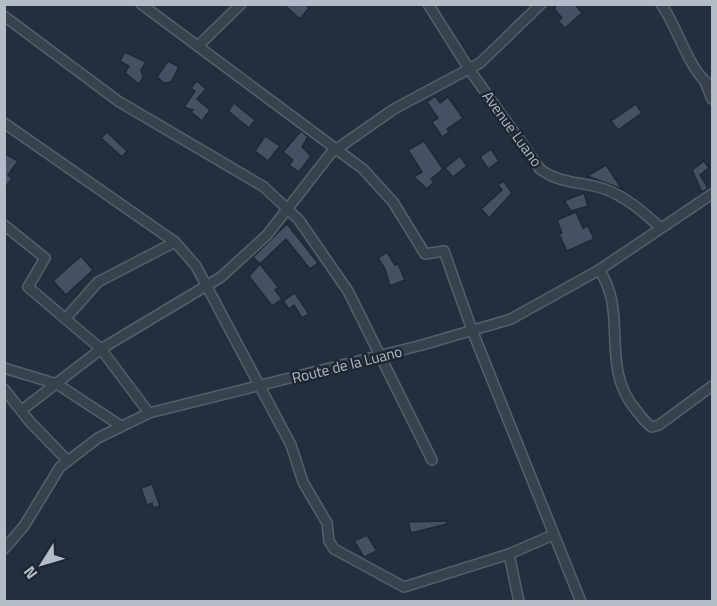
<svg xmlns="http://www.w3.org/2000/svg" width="717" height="606" font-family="'Titillium Web',sans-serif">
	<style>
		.building { fill: #455162; stroke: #1f2835; stroke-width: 1.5 }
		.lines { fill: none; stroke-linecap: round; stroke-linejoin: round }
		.street-casing { stroke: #565f6c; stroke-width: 12 }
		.street { stroke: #38414e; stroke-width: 9 }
		.labels { text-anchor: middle; stroke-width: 5; stroke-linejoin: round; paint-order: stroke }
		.street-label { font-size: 15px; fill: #b4bcc9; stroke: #1d2633 }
	</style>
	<rect width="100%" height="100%" fill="#242f3e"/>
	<g class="building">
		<polygon points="283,4 305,4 309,8 300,19"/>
		<polygon points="556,4 575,4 582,13 565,28 558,21 562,18 555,10"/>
		<polygon points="125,52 146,62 141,70 143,78 139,84 125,73 129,66 120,61"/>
		<polygon points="168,61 179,67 171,82 164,83 157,77"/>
		<polygon points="197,81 206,89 197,99 210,110 202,121 191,112 193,110 184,107 195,91 191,88"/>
		<polygon points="435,96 440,103 448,97 463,118 447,129 449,132 442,137 432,122 438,118 427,102"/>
		<polygon points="234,103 255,120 249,128 228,111"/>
		<polygon points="636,104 642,113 618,130 611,121"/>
		<polygon points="301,131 308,137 302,147 311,156 299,172 289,165 293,160 283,152"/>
		<polygon points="107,132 127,151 122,157 101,138"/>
		<polygon points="265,136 280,146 268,161 255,151"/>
		<polygon points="424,141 443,169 431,179 434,182 427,189 414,177 422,172 408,150"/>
		<polygon points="491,149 499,161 488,169 480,157"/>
		<polygon points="4,153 18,161 8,175 12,179 4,188"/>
		<polygon points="460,156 467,166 453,177 445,168"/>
		<polygon points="704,161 709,168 700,175 708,188 702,192 692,170"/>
		<polygon points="606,165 622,189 587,176"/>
		<polygon points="503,181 512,193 489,218 481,209 502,190 498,185"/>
		<polygon points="584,193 588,206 571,211 564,201"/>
		<polygon points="576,212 583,228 588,226 594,239 567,251 559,234 562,233 557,220"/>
		<polygon points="287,224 318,263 310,269 286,239 260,264 253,257"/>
		<polygon points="387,252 395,265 398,264 405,280 390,286 385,269 378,258"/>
		<polygon points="81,256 93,270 66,295 53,281"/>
		<polygon points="260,264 276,284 278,288 275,290 282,299 272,306 249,276"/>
		<polygon points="295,293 309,314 302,318 294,305 289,309 283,301"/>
		<polygon points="152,484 160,506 153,508 152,503 147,505 141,488"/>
		<polygon points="447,521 447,524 411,533 408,522"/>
		<polygon points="367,535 377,551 364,557 354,541"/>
	</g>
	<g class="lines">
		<defs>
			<g id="street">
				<polyline points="141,4 363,169 393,202 425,254 444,251 472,330 581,602"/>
				<path d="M428,4L469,69L540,169C561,185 584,181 607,190C628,198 645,214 661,228"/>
				<path d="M661,4C678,27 689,73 712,86"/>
				<polyline points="4,16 118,101 264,187 299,220 348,291 432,460"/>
				<polyline points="199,45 241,4"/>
				<polyline points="705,82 712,99"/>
				<polyline points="4,123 175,242 196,266 291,445 303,482 327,523 329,541 334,549 404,587 509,554 553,535"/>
				<polyline points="4,225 45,258 28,287 101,349 149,413"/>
				<path d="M599,270C629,312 599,367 636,410C641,416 645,423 652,427L659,425L712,386"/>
				<polyline points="66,318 98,282 175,242"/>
				<polyline points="4,368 57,384 121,426"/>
				<polyline points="4,389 30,422 68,461"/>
				<polyline points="22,410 101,349 221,277 267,235 331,153 394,109 480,63 541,4"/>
				<polyline points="4,549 24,526 60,467 98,438 149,413 422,345 511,319 599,270 712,194"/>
				<polyline points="509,554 519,602"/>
			</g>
		</defs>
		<use href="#street" class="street-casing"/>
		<use href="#street" class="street"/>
	</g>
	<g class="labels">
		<g class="street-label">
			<text transform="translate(512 129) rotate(54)" y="5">Avenue Luano</text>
			<text transform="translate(347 365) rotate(-14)" y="5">Route de la Luano</text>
		</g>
	</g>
	<rect width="717" height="606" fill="none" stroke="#b4bcc9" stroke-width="12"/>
	<g transform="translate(42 564) rotate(233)" stroke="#1d2633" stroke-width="4.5" paint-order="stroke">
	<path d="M0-4.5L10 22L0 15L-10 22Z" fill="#b4bcc9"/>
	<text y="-9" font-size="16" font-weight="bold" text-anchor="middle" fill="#b4bcc9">N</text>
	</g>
</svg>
